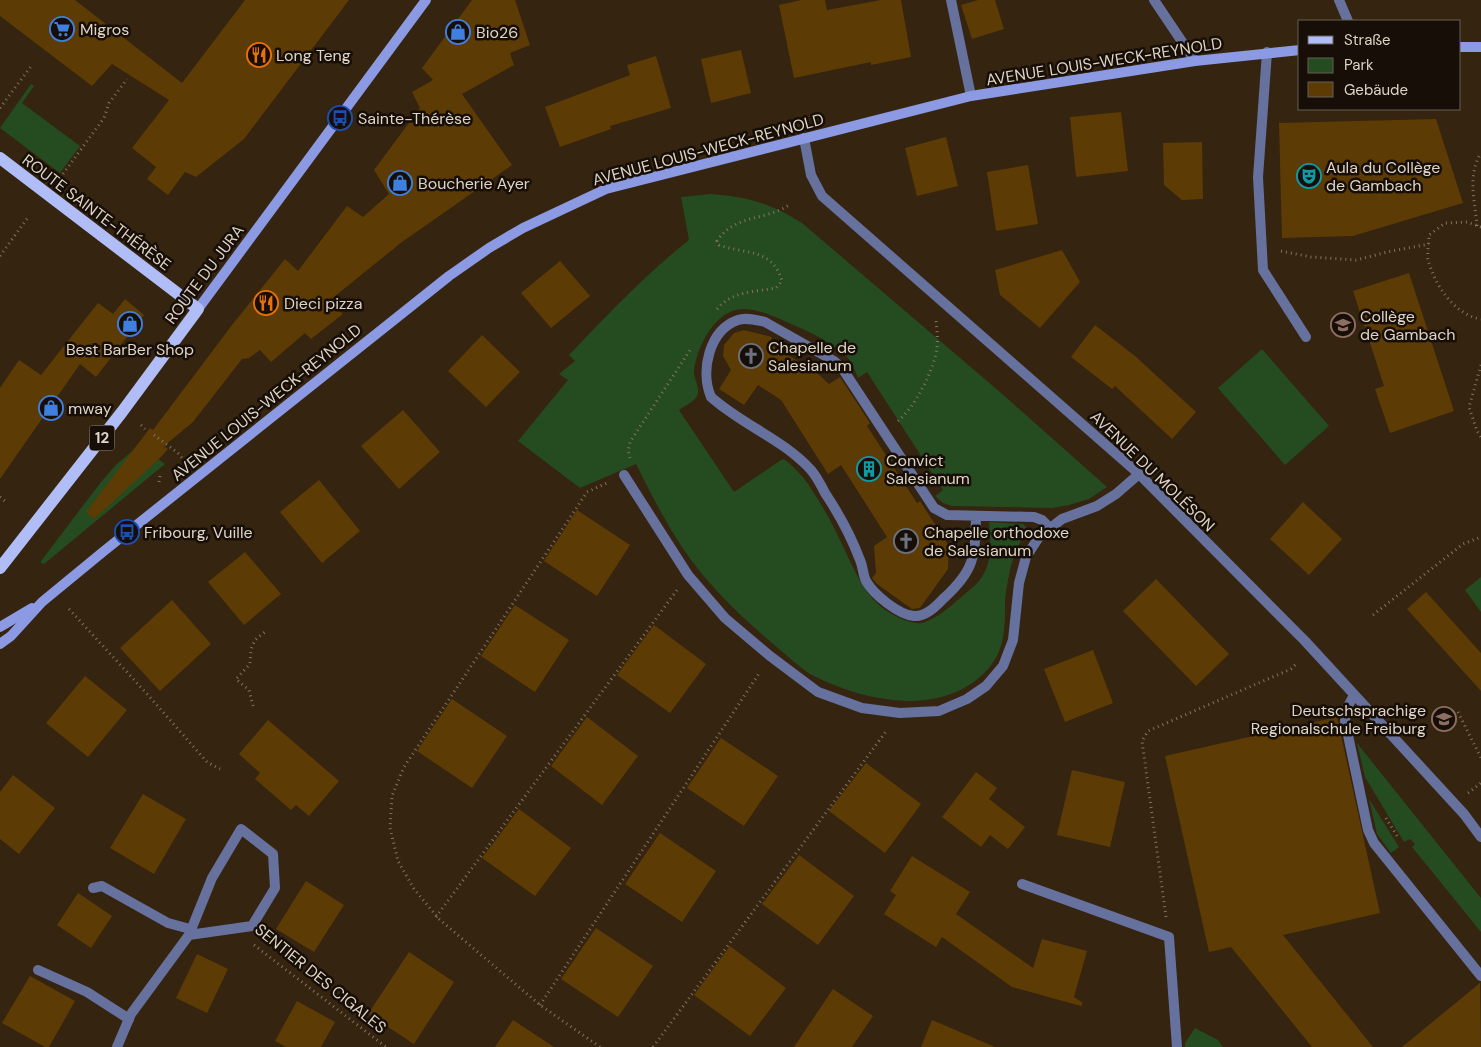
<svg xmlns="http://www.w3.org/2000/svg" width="1481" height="1047" font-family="'DM Sans',sans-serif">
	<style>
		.green { fill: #254b21 }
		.building { fill: #5d3b05 }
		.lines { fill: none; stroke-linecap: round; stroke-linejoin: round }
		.path { stroke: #837463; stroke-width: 3; stroke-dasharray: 1 4; stroke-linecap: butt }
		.lane { stroke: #67719e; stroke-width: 10 }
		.street { stroke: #67719e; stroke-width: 10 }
		.secondary { stroke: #8b9ae2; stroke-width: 10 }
		.primary { stroke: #b1bdf6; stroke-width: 12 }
		.labels { text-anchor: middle; stroke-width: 5; stroke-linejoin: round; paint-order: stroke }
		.shield { fill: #170f07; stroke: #a3998d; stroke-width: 1 }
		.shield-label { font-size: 15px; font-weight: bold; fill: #dfd4c7 }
		.poi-label { font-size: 16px; fill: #dfd4c7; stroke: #170f07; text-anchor: start }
		.street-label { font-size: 16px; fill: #dfd4c7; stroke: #170f07 }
	</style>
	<rect width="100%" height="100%" fill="#35240f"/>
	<g class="green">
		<polygon points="31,84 34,86 22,103 80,146 60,173 0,128"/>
		<path d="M711,194C748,197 770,203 802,223L1000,392L1107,487L1089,499L1069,505L1052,508L952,506L943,503L935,496L943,490L867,372L858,378C855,371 852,362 847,357C834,344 809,331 791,324C776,317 761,310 744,309C716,308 697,347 694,370C693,378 701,389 697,396C694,402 684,406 679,410L734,492L781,460L784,459C794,467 803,476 810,487C820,502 830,519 838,536C855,569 864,603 900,618C906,621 916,624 922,623C940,618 958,599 972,588C993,570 991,548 989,522L1023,524L1027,528C1025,535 1021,539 1019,545C1015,553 1012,562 1010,570C1008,580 1006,590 1005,600C1005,624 1006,648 989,668C968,692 939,701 908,701C873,700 841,690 810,674C799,667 788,656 778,648C742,618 708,586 682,547C664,520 650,492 636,464L580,488L518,441L568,380L559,374L575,361L569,355C608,314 646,274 689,240L681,197Z"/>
		<polygon points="1262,349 1329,426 1285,465 1218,388"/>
		<polygon points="139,445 165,464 44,564 41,563 41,561 101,482 116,465"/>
		<polygon points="1481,577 1481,612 1465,590"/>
		<polygon points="1357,743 1481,898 1481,932 1412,847 1415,844 1410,839 1404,842 1365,777"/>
		<polygon points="1369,799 1399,847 1391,853 1377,834"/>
		<polygon points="1195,1028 1218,1040 1223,1047 1185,1047 1185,1043"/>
	</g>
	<g class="building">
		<polygon points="0,0 75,0 182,83 245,0 349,0 244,139 196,177 185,172 168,195 147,179 156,167 132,148 169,100 112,64 92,86 0,16"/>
		<polygon points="472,0 515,0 530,45 510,53 514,65 462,94 512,165 402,242 329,301 343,314 311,339 305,333 271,362 260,350 249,358 242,359 193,422 164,446 168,449 160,458 94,519 86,512 150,428 153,430 232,325 285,259 298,271 347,206 363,217 389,194 374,170 420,108 412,92 433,80 422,68"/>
		<polygon points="801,0 825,0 827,10 881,0 901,0 911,57 871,65 871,62 794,78 779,5"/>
		<polygon points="978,0 995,0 1004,29 972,39 961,5"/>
		<polygon points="741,50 751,93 711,103 701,59"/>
		<polygon points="656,56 671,108 610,126 611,129 560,147 545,107 630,75 627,65"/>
		<polygon points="1121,112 1128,171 1076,177 1070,117"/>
		<polygon points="1436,119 1463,203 1353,236 1282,238 1279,123"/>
		<polygon points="946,137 958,186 917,196 905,148"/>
		<polygon points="1202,142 1203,199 1182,200 1164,185 1163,143"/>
		<polygon points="1028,165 1038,224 996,231 987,172"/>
		<polygon points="1062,250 1080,282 1040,328 1000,295 995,270"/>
		<polygon points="560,261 590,296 551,328 521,293"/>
		<polygon points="1409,273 1454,411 1390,433 1375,389 1384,386 1353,291"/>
		<polygon points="125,299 144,315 96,377 80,364 0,479 0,388 19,360 41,375 98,303 113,314"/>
		<polygon points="1095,325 1135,356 1196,412 1172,439 1115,386 1112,389 1071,357"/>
		<polygon points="744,330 772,337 770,344 817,373 829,384 840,377 870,423 867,426 917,503 920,501 949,546 948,569 920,608 912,609 877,584 872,578 876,573 874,546 887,537 841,465 828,474 781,400 758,385 744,405 719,389 731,370 723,356 724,345 734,333"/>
		<polygon points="482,335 520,372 486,407 448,371"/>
		<polygon points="403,410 440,452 399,489 361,446"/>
		<polygon points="319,480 360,531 322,563 280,512"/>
		<polygon points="1303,502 1342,539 1309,575 1270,539"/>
		<polygon points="577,510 630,545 597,596 544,561"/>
		<polygon points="245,552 281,594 244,625 208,582"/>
		<polygon points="1156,579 1229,654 1196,686 1123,611"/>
		<polygon points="1426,592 1481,653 1481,691 1407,609"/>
		<polygon points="172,600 211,644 160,691 120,648"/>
		<polygon points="515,605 569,640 535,692 481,656"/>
		<polygon points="654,625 706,664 670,713 617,675"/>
		<polygon points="1093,650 1113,703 1065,722 1044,669"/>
		<polygon points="85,676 127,710 88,757 46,723"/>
		<polygon points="452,699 507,736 472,788 417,751"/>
		<polygon points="587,717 638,756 602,805 551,766"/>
		<polygon points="1337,717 1380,913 1283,935 1373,1047 1312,1047 1231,947 1209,952 1165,756"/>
		<polygon points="268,720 339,781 309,816 296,805 291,810 255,779 260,773 239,754"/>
		<polygon points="721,738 778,776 744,826 687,788"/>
		<polygon points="866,763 921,804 885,853 829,811"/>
		<polygon points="1072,770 1125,782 1110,847 1057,835"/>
		<polygon points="976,772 997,788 989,799 1025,827 1008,849 990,835 981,847 942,817"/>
		<polygon points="13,775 55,808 19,854 0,839 0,792"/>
		<polygon points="143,794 186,819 154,874 110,848"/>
		<polygon points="519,809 571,848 535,896 482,858"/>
		<polygon points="660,833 716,871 682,922 625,884"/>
		<polygon points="799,855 854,896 818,945 762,904"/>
		<polygon points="912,856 970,892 956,914 1033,968 1042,939 1087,951 1074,997 1083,1003 1081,1006 1012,987 942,937 936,947 884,914 896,895 890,891"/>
		<polygon points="306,881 344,905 314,952 276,929"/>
		<polygon points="78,893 112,916 91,948 57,925"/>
		<polygon points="596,928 653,966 618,1017 561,979"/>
		<polygon points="730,946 786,988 750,1036 694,995"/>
		<polygon points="409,952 454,982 414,1044 368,1014"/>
		<polygon points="197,954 228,969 207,1013 176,998"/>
		<polygon points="30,976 75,1001 49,1047 45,1047 2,1023"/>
		<polygon points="1480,983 1481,1047 1402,1047"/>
		<polygon points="833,989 873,1016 852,1047 794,1047"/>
		<polygon points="297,1001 335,1022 321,1047 286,1047 275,1041"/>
		<polygon points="513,1020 554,1047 495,1047"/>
		<polygon points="932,1020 995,1047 921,1047"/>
	</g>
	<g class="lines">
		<g class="path">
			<polyline points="0,108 32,65"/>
			<polyline points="60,178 104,118 109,103 127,79"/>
			<path d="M1477,226C1475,200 1467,176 1481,153"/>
			<path d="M1481,227L1467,222L1445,223L1429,235C1429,242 1427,252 1428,259C1434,284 1454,315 1481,319"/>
			<polyline points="1281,251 1311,257 1356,260 1387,252 1429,244"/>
			<polyline points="0,256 29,216"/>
			<path d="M717,309C732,291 754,292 776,288L782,281C773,248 743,254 719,245L717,241C735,214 765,221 789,205"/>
			<polyline points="1481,365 1469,407 1477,431 1481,437"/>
			<path d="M898,421C915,407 934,370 937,348C938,339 937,330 936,321"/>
			<polyline points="141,425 145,429"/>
			<polyline points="154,435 178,453 182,458"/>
			<polyline points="630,458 628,451 630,442 690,350"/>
			<polyline points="159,482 160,476"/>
			<polyline points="0,497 5,501"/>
			<polyline points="69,609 148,695 207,762 220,769"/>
			<polyline points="1373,615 1463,544 1481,537"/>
			<polyline points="253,706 249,690 236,679 250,664 251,649 255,640 266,631"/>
			<polyline points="1458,712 1481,758"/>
			<polyline points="1468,793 1481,783"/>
			<polyline points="1386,818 1399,839"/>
			<polyline points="436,917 677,590"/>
			<polyline points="1166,917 1142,741 1148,731 1291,669 1296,664"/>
			<polyline points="254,945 386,1047"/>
			<polyline points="540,1005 760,672"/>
			<polyline points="600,1047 540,1005 439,919 414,889 398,861 390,828 392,796 404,767 587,492 607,483"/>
			<polyline points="653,1047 887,730"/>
		</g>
		<g class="lane">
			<polyline points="1154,0 1195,61"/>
			<polyline points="1267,52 1258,177 1263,270 1306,337"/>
			<path d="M976,516C975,557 975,570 943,599C936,606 926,617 914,616C899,615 874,595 866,581C863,575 863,567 860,560C851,536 839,514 825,493C821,485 817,477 811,470C783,439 742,425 711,397C700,371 709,330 738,320C746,317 756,320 765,322L834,361L842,368L934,508L947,515L1034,517L1042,520L1050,528"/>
			<polyline points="1354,695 1347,708 1345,721 1368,830 1374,843 1481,976"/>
			<polyline points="93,888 102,886 168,923 190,929"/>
			<polyline points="38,970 87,992 129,1019"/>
		</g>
		<g class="street">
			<polyline points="951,0 971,96"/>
			<polyline points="1339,0 1348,21"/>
			<polyline points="804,138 811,175 822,196 1139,474 1305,641 1464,814 1481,837"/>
			<polyline points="624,475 688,575 725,618 770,656 818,692 862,708 900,713 939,711 967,699 986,686 1003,666 1013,640 1019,583 1026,557 1039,537 1062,519 1097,506 1116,494 1139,474"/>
			<polyline points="1022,884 1169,937 1177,1047"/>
			<polyline points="117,1047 131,1014 189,935 212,878 241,829 273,854 275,888 252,926 189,935"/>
		</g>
		<g class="secondary">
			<polyline points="1460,47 1481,47"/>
			<polyline points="198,309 426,0"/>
			<polyline points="0,627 32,608"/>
			<polyline points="0,644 11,636 42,602 104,551 449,276 489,248 523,228 606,189 971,96 1195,61 1300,50"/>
		</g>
		<polyline class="primary" points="0,158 198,309 122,412 0,568"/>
	</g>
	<defs>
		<symbol id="supermarket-ring" viewBox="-11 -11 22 22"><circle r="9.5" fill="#170f07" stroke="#3f7fe0" stroke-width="1.5"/><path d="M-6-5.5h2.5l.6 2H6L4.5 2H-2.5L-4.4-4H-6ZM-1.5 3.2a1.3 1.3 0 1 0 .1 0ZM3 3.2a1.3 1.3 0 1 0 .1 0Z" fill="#3f7fe0"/></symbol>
		<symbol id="shop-ring" viewBox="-11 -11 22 22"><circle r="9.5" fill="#170f07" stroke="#3f7fe0" stroke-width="1.5"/><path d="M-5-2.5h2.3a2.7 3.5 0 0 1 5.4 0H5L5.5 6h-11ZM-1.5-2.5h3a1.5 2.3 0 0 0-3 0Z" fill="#3f7fe0"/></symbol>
		<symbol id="restaurant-ring" viewBox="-11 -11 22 22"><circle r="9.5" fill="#170f07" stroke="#e8710a" stroke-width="1.5"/><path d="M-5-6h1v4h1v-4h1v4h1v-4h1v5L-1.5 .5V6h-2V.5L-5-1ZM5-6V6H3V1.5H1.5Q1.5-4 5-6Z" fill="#e8710a"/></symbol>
		<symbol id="bus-ring" viewBox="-11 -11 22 22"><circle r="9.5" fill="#170f07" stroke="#1a4fb4" stroke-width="1.5"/><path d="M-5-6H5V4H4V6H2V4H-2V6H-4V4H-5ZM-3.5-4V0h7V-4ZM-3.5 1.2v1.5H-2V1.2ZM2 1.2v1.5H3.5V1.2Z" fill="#1a4fb4"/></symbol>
		<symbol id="theatre-ring" viewBox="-11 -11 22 22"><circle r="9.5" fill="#170f07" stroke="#0f9aa8" stroke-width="1.5"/><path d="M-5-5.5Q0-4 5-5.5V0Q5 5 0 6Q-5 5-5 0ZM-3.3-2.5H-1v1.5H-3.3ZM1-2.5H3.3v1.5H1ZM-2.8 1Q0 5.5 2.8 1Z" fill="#0f9aa8"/></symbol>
		<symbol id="school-ring" viewBox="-11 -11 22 22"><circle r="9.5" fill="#170f07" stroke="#8d6e63" stroke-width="1.5"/><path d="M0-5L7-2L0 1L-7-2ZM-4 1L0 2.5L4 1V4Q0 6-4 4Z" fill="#8d6e63"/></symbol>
		<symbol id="church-ring" viewBox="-11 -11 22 22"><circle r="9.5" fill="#170f07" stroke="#6b7280" stroke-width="1.5"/><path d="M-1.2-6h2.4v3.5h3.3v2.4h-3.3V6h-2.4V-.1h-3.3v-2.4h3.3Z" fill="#6b7280"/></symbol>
		<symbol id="building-ring" viewBox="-11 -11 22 22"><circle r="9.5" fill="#170f07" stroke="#0f9aa8" stroke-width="1.5"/><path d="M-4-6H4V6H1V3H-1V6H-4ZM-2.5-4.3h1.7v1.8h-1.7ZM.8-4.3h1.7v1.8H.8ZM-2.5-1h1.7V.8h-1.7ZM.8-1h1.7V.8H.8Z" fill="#0f9aa8"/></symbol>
	</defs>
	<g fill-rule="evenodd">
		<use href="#supermarket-ring" x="48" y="15" width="28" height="28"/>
		<use href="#shop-ring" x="444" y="18" width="28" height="28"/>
		<use href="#restaurant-ring" x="245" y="41" width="28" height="28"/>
		<use href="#bus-ring" x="326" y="104" width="28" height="28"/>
		<use href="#theatre-ring" x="1295" y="162" width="28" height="28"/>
		<use href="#shop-ring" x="386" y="169" width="28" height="28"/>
		<use href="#restaurant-ring" x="252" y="289" width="28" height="28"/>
		<use href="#shop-ring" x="116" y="310" width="28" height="28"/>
		<use href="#school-ring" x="1329" y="311" width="28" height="28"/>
		<use href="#church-ring" x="737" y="342" width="28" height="28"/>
		<use href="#shop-ring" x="37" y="394" width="28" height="28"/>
		<use href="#building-ring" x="855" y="455" width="28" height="28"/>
		<use href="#bus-ring" x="113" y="518" width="28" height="28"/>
		<use href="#church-ring" x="892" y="527" width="28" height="28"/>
		<use href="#school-ring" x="1430" y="705" width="28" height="28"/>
	</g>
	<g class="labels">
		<rect class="shield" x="89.5" y="425.5" width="25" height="25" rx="4"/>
		<g class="shield-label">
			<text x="102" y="443">12</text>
		</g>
		<g class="poi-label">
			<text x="80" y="35">Migros</text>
			<text x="476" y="38">Bio26</text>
			<text x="276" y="61">Long Teng</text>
			<text x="358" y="124">Sainte-Thérèse</text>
			<text x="1326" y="173">Aula du Collège<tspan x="1326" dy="18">de Gambach</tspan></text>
			<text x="418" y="189">Boucherie Ayer</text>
			<text x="284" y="309">Dieci pizza</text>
			<text x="1360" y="322">Collège<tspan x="1360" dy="18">de Gambach</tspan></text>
			<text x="768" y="353">Chapelle de<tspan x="768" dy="18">Salesianum</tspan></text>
			<text x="130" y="355" text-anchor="middle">Best BarBer Shop</text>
			<text x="68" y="414">mway</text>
			<text x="886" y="466">Convict<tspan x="886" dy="18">Salesianum</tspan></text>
			<text x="144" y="538">Fribourg, Vuille</text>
			<text x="924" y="538">Chapelle orthodoxe<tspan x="924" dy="18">de Salesianum</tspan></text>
			<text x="1426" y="716" text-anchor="end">Deutschsprachige<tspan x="1426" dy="18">Regionalschule Freiburg</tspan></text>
		</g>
		<g class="street-label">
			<text transform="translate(1104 61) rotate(-9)" y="6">AVENUE LOUIS-WECK-REYNOLD</text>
			<text transform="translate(708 149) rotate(-15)" y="6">AVENUE LOUIS-WECK-REYNOLD</text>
			<text transform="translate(97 212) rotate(37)" y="6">ROUTE SAINTE-THÉRÈSE</text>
			<text transform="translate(204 274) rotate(-53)" y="6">ROUTE DU JURA</text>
			<text transform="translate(266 402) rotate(-39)" y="6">AVENUE LOUIS-WECK-REYNOLD</text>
			<text transform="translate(1153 471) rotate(44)" y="6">AVENUE DU MOLÉSON</text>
			<text transform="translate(321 978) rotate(39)" y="6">SENTIER DES CIGALES</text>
		</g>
	</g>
	<rect x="1298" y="20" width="162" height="90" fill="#170f07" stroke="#675e54"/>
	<rect x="1308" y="36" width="25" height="8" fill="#b1bdf6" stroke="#675e54"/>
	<text x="1344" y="45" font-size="15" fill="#dfd4c7">Straße</text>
	<rect x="1308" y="58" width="25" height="15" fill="#254b21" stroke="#675e54"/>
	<text x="1344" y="70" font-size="15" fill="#dfd4c7">Park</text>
	<rect x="1308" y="82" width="25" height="15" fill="#5d3b05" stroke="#675e54"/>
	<text x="1344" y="95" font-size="15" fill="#dfd4c7">Gebäude</text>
</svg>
